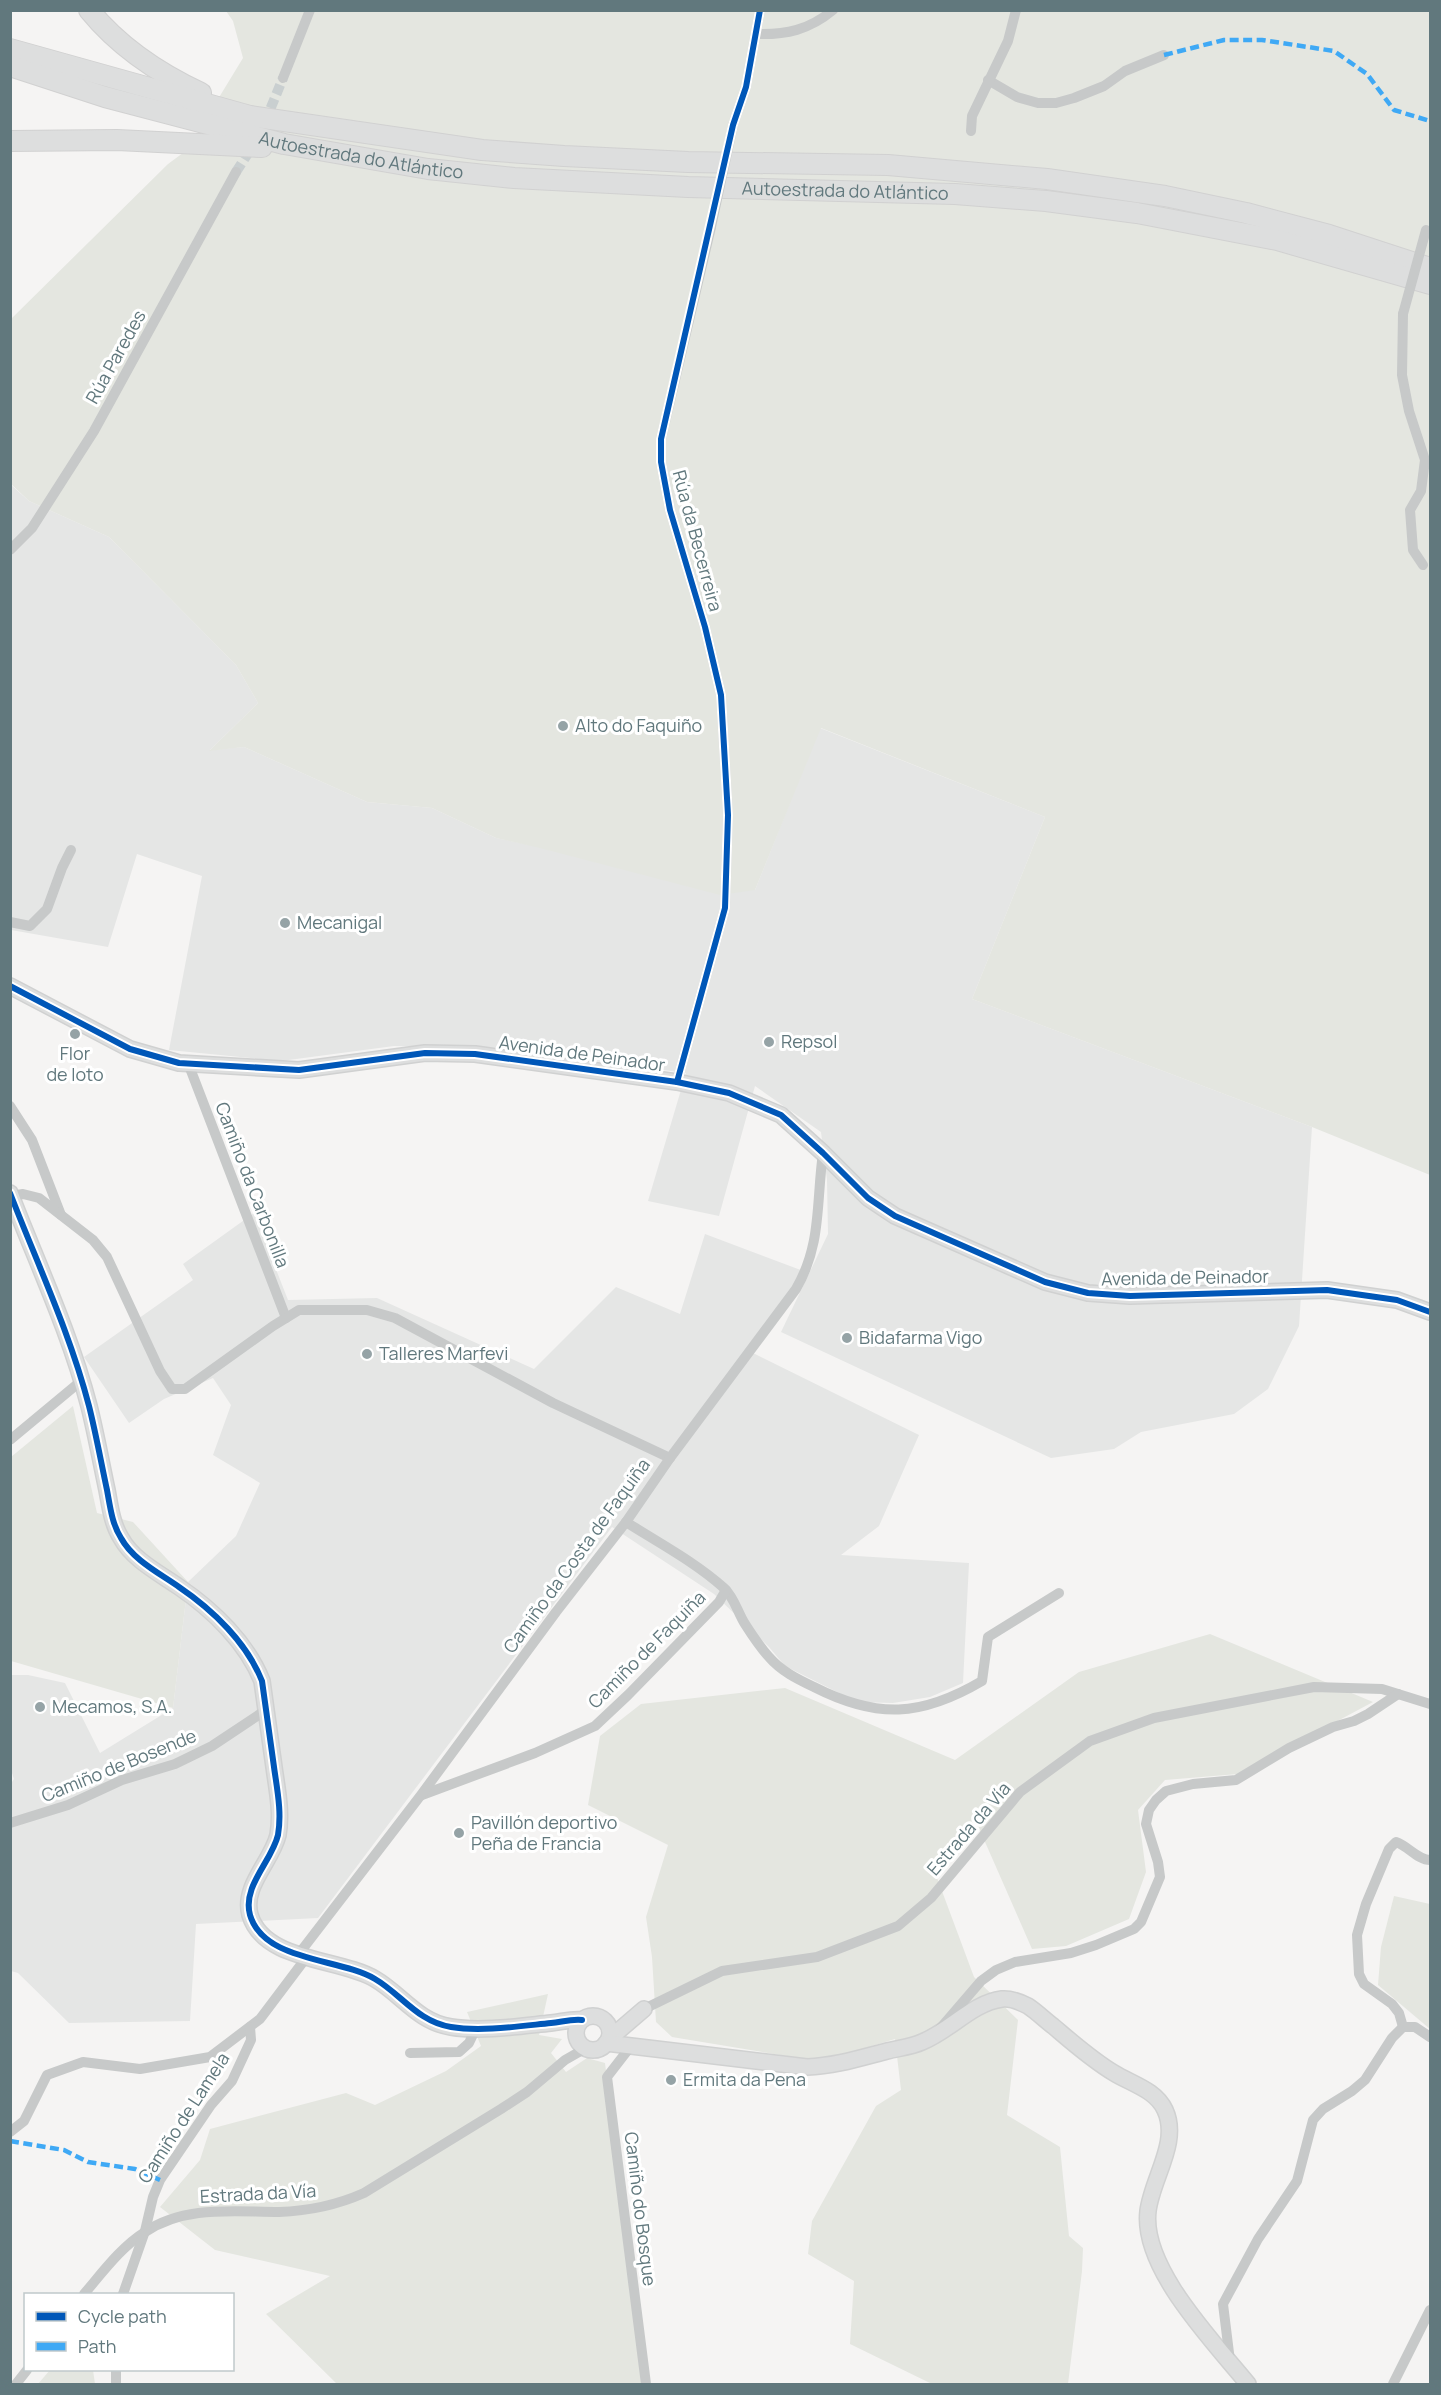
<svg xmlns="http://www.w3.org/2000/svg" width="1441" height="2395" font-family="Manrope,sans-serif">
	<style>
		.built { fill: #e5e6e5 }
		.green { fill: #e4e6e0 }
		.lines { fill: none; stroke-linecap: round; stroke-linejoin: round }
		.street-tunnel { stroke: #c9cfd0; stroke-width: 10; stroke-dasharray: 10 5; stroke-linecap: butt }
		.secondary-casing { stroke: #d0d1d1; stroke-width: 18 }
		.highway-casing { stroke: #d1d1d1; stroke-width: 22 }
		.street { stroke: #c7c9c9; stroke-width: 10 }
		.secondary { stroke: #dddede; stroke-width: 15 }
		.highway { stroke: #dddede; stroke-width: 20 }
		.street-bridge { stroke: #c7c9c9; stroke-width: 10 }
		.quiet { stroke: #3fa9f5; stroke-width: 4.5; stroke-dasharray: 9 4.5; stroke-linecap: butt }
		.cycleway-casing { stroke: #fff; stroke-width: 10 }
		.cycleway { stroke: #0057b8; stroke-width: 6 }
		.poi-dot { fill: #95a3a6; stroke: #fff; stroke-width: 2 }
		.labels { text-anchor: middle; stroke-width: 6; stroke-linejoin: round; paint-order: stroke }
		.street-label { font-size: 18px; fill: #61787d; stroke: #fff }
		.poi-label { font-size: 18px; fill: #61787d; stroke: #fff; text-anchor: start }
	</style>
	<rect width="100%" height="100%" fill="#f5f4f3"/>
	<g class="built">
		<polygon points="10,484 29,501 109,537 236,665 258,703 210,750 244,747 367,802 432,808 496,838 755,890 820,728 1045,817 972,999 1312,1127 1299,1326 1268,1389 1234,1414 1141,1432 1114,1449 1051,1458 781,1332 828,1234 827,1180 821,1132 755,1086 719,1216 648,1201 686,1073 497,1048 394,1046 281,1061 169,1050 202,876 137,854 108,947 11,930"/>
		<polygon points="254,1213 288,1300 377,1298 534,1369 616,1287 680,1314 705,1234 806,1272 749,1351 919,1435 879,1526 841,1555 969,1563 963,1683 930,1697 893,1703 857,1702 785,1666 769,1647 714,1594 612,1527 318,1918 196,1924 190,2021 69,2023 18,1973 11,1971 10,1785 14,1779 10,1767 10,1675 28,1675 65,1683 100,1753 173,1708 188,1582 236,1536 260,1483 213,1455 231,1405 213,1378 164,1399 129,1423 84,1357 193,1280 183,1264"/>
	</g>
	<g class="green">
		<polygon points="226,11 1430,11 1430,1175 1312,1127 972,999 1045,817 821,728 755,890 720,895 536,847 496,838 432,808 367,802 244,747 209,751 258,703 236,665 109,537 29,501 11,484 11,319 168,164 187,150 243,58 233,21"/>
		<polygon points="73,1406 97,1513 133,1522 188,1582 173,1708 11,1661 11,1457"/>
		<polygon points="1210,1634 1373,1702 1238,1774 1165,1780 1138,1810 1146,1872 1129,1919 1066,1946 1032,1949 978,1826 936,1875 974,1977 1018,2020 1007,2115 1060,2147 1069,2236 1083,2248 1082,2271 1068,2384 932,2384 850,2344 854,2281 808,2254 812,2221 876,2106 901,2090 895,2039 836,2057 804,2059 672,2037 656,2022 652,1957 646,1917 668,1845 588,1805 600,1736 641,1704 785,1688 955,1760 1079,1672"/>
		<polygon points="1394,1896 1430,1904 1430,2029 1378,1985 1381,1947"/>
		<polygon points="548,1994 539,2035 562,2039 551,2053 566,2072 587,2058 605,2063 645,2384 337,2384 266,2314 330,2276 215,2250 160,2207 200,2160 210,2129 346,2093 375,2105 446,2071 481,2046 467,2012"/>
		<polygon points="50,2370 93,2370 95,2384 38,2384"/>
	</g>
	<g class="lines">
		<g class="street-tunnel">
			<polyline points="265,122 283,78"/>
			<polyline points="236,172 254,144"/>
		</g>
		<defs>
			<g id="secondary">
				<polyline points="10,986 130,1049 179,1063 299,1070 425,1053 475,1054 677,1082 729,1093 781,1115 823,1153 868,1198 895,1216 1045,1282 1088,1293 1130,1296 1327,1290 1397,1300 1430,1312"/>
				<path d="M10,1193C37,1263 70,1333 89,1406C96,1434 101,1462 107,1490C110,1506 112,1524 121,1538C133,1560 159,1573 179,1587C213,1610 247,1643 262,1681C266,1710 270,1739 274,1767C277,1789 282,1812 278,1835C272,1861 242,1886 250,1915C264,1962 340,1958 375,1979C401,1994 418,2022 451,2027C481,2032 521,2026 551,2023C562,2022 570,2019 582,2020"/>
				<circle cx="593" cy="2033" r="17"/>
				<polyline points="609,2039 644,2009"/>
				<path d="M606,2043L807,2067C835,2066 860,2058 887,2051C899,2048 911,2047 922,2042C950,2031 972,2003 1002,1999C1011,1998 1020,2002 1028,2006C1037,2012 1045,2020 1053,2026C1073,2043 1092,2060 1114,2073C1132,2084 1156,2090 1165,2110C1180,2142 1152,2178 1148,2211C1141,2268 1214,2342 1248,2384"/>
			</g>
			<g id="highway">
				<path d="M89,10C120,48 158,73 201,93"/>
				<polyline points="10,49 250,116 482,150 564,156 688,162 888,165 1047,179 1165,196 1246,213 1329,235 1430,268"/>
				<path id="s1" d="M10,66L105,97L284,144L428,169L514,178L688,187L955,194L1046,201L1137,213L1277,240L1430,284"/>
				<polyline points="10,141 117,140 262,147"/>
			</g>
		</defs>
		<use href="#secondary" class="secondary-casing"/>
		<use href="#highway" class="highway-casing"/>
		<g class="street">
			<path d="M756,34C786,35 809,30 833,10"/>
			<polyline points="283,78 310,10"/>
			<polyline points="988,80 1017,97 1038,103 1056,103 1074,98 1104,86 1125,71 1164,55"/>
			<polyline points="733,125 746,87 760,10"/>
			<polyline points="971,131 972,116 1008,41 1016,10"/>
			<polyline points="1403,314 1402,375 1409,411 1425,460 1421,491 1410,510 1413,550 1423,565"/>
			<polyline points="10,550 32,528 94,431 236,172"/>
			<polyline points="10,922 30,926 47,909 62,868 71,850"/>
			<polyline points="188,1063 286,1318"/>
			<polyline points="677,1082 725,908 728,815 721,695 705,627 670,510 661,462 661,439 711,227"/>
			<polyline points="10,1106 32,1140 61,1215"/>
			<polyline points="12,1196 23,1194 39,1198 93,1240 107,1257 160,1371 172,1389 185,1389 273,1326 299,1310 367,1310 395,1318 553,1403 670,1458"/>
			<polyline points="10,1440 81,1381"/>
			<path d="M626,1522C659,1543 695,1562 724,1588C734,1597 738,1613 745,1624C752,1635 760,1647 769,1657C781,1671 797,1679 814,1687C877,1719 921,1717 982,1681L988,1637L1059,1593"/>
			<polyline points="422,1795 535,1753 595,1726 628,1695 719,1602 726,1590"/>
			<polyline points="10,1823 68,1805 122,1780 175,1764 212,1746 266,1710"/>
			<path d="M298,1955L421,1795L556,1612L626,1522L670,1458L796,1289C822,1244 816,1203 823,1153"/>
			<polyline points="644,2009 722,1971 817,1957 898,1926 931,1898 1020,1792 1090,1741 1154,1718 1314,1687 1382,1689 1430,1704"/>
			<path d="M1403,2027L1399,2013L1392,2004L1364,1984L1359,1974L1357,1935L1366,1904L1389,1849L1396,1842C1408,1846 1418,1860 1430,1860"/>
			<polyline points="938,2031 981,1981 996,1970 1015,1962 1071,1953 1096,1945 1134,1929 1141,1922 1160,1877 1158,1862 1146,1824 1149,1810 1156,1800 1166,1791 1193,1784 1236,1780 1289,1748 1333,1727 1354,1721 1368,1714 1398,1694"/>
			<polyline points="631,2046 607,2077 646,2384"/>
			<polyline points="410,2053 459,2052 469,2043 476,2028"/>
			<polyline points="10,2132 24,2121 47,2075 83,2062 140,2069 210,2057 260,2019 306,1958"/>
			<path d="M84,2294C102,2273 121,2247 145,2232C185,2205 234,2212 279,2212C308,2211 337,2205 364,2193L501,2109L527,2092L565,2060L586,2048"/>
			<polyline points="123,2294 145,2231 153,2197 160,2180 211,2105 232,2081 251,2040 250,2027"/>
			<polyline points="1230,2361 1223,2304 1258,2239 1297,2181 1313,2120 1323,2109 1352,2091 1365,2080 1392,2038 1403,2027 1415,2027 1430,2037"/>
			<polyline points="116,2370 116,2384"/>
			<polyline points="16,2384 27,2370"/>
			<polyline points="1393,2384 1430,2310"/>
		</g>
		<use href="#secondary" class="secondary"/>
		<use href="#highway" class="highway"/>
		<g class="street-bridge">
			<polyline points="711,227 733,125"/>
			<polyline points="1403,314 1426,230"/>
		</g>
		<g class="quiet">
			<polyline points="1164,55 1224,40 1262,40 1334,51 1367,74 1394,110 1430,121"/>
			<polyline points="10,2141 64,2150 88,2162 135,2169 160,2180"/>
		</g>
		<defs>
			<g id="cycleway">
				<polyline points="10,986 130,1049 179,1063 299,1070 425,1053 475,1054 677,1082 729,1093 781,1115 823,1153 868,1198 895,1216 1045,1282 1088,1293 1130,1296 1327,1290 1397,1300 1430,1312"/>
				<polyline points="677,1082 725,908 728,815 721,695 705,627 670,510 661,462 661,439 733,125 746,87 760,10"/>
				<path d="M10,1193C37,1263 70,1333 89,1406C96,1434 101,1462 107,1490C110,1506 112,1524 121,1538C133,1560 159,1573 179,1587C213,1610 247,1643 262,1681C266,1710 270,1739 274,1767C277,1789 282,1812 278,1835C272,1861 242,1886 250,1915C264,1962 340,1958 375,1979C401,1994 418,2022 451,2027C481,2032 521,2026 551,2023C562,2022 570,2019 582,2020"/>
			</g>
		</defs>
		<use href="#cycleway" class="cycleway-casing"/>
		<use href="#cycleway" class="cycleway"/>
	</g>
	<g class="poi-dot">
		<circle cx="563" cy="726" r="6"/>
		<circle cx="285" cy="923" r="6"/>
		<circle cx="75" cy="1034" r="6"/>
		<circle cx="769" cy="1042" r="6"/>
		<circle cx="847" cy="1338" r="6"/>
		<circle cx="367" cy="1354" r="6"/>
		<circle cx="40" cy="1707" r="6"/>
		<circle cx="459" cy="1833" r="6"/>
		<circle cx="671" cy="2080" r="6"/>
	</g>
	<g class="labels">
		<g class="street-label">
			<text dy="6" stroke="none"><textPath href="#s1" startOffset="363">Autoestrada do Atlántico</textPath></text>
			<text dy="6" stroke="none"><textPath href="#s1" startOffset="849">Autoestrada do Atlántico</textPath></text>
			<text transform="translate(116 357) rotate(-61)" y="6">Rúa Paredes</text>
			<text transform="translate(697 541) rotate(75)" y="6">Rúa da Becerreira</text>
			<text transform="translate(582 1054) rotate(8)" y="6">Avenida de Peinador</text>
			<text transform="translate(252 1185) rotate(69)" y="6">Camiño da Carbonilla</text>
			<text transform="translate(1185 1278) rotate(-1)" y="6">Avenida de Peinador</text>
			<text transform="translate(577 1556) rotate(-54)" y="6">Camiño da Costa de Faquiña</text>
			<text transform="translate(647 1650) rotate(-45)" y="6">Camiño de Faquiña</text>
			<text transform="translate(119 1766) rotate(-22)" y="6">Camiño de Bosende</text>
			<text transform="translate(969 1829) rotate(-49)" y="6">Estrada da Vía</text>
			<text transform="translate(184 2118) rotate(-57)" y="6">Camiño de Lamela</text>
			<text transform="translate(258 2194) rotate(-3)" y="6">Estrada da Vía</text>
			<text transform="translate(640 2209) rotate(83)" y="6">Camiño do Bosque</text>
		</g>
		<g class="poi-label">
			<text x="575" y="732">Alto do Faquiño</text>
			<text x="297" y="929">Mecanigal</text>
			<text x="781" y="1048">Repsol</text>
			<text x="75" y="1060" text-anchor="middle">Flor<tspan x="75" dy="21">de loto</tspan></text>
			<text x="859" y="1344">Bidafarma Vigo</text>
			<text x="379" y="1360">Talleres Marfevi</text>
			<text x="52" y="1713">Mecamos, S.A.</text>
			<text x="471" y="1829">Pavillón deportivo<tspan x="471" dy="21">Peña de Francia</tspan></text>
			<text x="683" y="2086">Ermita da Pena</text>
		</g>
	</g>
	<rect width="1441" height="2395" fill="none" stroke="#61787d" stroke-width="24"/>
	<rect x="24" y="2293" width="210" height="78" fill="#ffffff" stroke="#c0c9cb" stroke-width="1.5"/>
	<rect x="36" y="2312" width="30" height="9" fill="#0057b8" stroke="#c0c9cb" stroke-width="1.5"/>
	<text x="78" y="2323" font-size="18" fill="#61787d">Cycle path</text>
	<rect x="36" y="2342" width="30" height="9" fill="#3fa9f5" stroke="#c0c9cb" stroke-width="1.5"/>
	<text x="78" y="2353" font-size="18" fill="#61787d">Path</text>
</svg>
